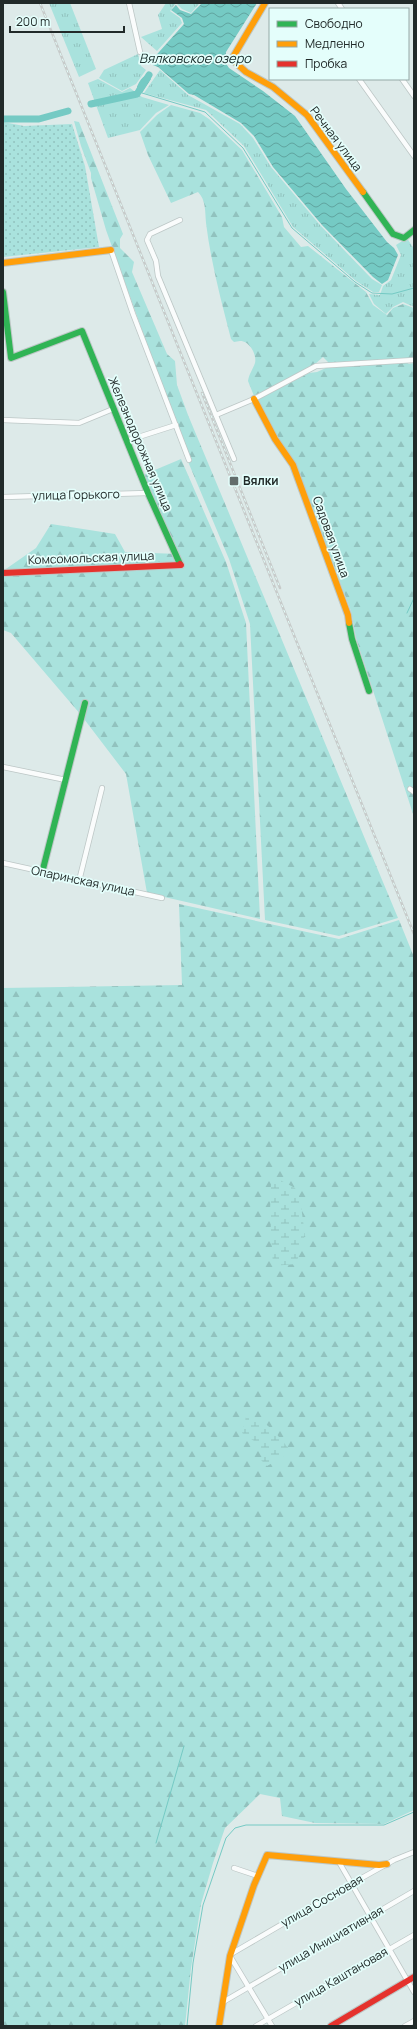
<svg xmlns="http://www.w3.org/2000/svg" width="417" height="2029" font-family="Manrope,sans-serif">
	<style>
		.grass { fill: url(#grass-tufts) }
		.forest { fill: url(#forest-firs) }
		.wetland { fill: url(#wetland-marsh) }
		.park { fill: url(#park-dots) }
		.water { fill: url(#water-waves) }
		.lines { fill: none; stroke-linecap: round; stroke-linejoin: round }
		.stream { stroke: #75cac4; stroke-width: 1 }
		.river { stroke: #75cac4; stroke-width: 7 }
		.street-casing { stroke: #bdc7c6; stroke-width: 6 }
		.fast-casing { stroke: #bdc7c6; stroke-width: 8 }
		.slow-casing { stroke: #bdc7c6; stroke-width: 8 }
		.jam-casing { stroke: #bdc7c6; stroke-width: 8 }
		.street { stroke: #fafcfc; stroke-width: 4.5 }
		.fast { stroke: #30b455; stroke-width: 6 }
		.slow { stroke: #ff9f0a; stroke-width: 6 }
		.jam { stroke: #e5322d; stroke-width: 6 }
		.rail-casing { stroke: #c7cbca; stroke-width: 2.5 }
		.rail { stroke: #e4fefb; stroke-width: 1; stroke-dasharray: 3; stroke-linecap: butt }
		.poi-dot { fill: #636d6c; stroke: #e4fefb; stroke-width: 1.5 }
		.labels { text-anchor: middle; stroke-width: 3.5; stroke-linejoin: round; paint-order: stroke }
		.street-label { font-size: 12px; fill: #212a29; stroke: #e4fefb }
		.poi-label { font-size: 12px; font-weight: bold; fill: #212a29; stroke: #e4fefb; text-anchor: start }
		.water-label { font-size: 13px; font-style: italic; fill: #1a2f2d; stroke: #e4fefb }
	</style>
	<defs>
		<pattern id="grass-tufts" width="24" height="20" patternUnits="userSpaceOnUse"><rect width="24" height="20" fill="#a9e2dd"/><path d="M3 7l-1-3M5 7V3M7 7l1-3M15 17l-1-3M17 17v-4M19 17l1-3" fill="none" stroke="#91c2be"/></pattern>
		<pattern id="forest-firs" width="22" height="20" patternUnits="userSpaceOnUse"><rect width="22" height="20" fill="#a9e2dd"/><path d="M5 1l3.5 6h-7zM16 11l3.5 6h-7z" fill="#91c2be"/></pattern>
		<pattern id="wetland-marsh" width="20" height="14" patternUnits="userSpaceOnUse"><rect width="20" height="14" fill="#a9e2dd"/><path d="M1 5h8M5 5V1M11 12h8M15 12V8" fill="none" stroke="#91c2be"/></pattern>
		<pattern id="park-dots" width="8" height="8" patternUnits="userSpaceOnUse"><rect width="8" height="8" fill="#a9e2dd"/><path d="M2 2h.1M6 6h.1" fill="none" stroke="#91c2be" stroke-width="1.8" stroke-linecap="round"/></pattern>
		<pattern id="water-waves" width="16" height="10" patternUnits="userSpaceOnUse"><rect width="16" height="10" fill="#75cac4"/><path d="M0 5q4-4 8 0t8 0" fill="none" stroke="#60a49f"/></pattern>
	</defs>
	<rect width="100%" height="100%" fill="#ddeae9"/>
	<g class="grass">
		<polygon points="49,3 70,3 96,69 79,77"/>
		<polygon points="166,3 176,3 170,11 180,18 182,23 157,51 141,37 162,29 158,15"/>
		<polygon points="176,3 200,3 191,13 182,9"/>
		<polygon points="138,54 141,66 146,70 136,84 122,91 99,78 104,70"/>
		<polygon points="160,70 188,95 240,124 253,138 271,167 320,225 372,279 382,285 379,292 373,292 356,281 293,227 244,146 206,110 144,93"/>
		<polygon points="98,79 122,92 130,88 142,97 169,105 156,113 140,130 108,138 88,83"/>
		<polygon points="407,238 414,249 414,307 403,302 393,307 386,314 374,304 369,294 380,295 383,286 391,280 401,255 396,245"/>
	</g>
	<g class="forest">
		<path d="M171,105L200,113L209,119L242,150L282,217L284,227L301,247L308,246L366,292L373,305L387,315L393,308L403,304L414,308V358L329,363L323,357L314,365L254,396L248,381C249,374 253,369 255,363C257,355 250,341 240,341C238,341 236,342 234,342L231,339C221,300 211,263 206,223C205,211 206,200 198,192L171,203L148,155L140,132L157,115Z"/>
		<polygon points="74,121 79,122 123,234 120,239 120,248 134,262 132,272 167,354 175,361 177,385 188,415 398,918 339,936 265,920 250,624 229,559 173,426 143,333 106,230 91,178 91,173 81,146"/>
		<polygon points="404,361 409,364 414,363 414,817 356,638 351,611 295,463 277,437 259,404 259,399 309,373 317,372 328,367"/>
		<polygon points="181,459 226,562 246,623 260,919 147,893 126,774 81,715 11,633 3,630 3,571 36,548 51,524 115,534 125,552 178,554 143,475"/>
		<polygon points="179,904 339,939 399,920 414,957 414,1810 384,1824 315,1823 282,1816 280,1798 260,1794 225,1828 213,1863 201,1904 191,1968 185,2026 3,2026 3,988 182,985"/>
	</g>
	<g class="wetland">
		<polygon points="280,1180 295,1188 300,1199 305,1235 296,1264 273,1266 270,1212 271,1183"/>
		<path d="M246,1417C267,1418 279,1438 292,1452L267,1466L261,1460L264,1451L257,1443L242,1433Z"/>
	</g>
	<polygon class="park" points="3,122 24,126 72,124 85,166 99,247 3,257"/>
	<g class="water">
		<polygon points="202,3 257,3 226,52 225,62 229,68 263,91 295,116 346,189 387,242 394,248 398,255 388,280 382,284 373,277 322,225 273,167 254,136 241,123 194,95 189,94 158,67 153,65 151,61 184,24 182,18 171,10 176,5 180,10 191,14"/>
		<path d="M148,74L151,76L150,78L151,79L142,93L137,94C135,86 141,77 148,74Z"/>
	</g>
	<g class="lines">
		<g class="stream">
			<polyline points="142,93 205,112 243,148 292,228 355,282 372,293 392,294 414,288"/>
			<polyline points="407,613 414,598"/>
			<polyline points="156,1843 184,1746"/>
			<polyline points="187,2026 193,1963 203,1905 226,1838 235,1828 246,1825 384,1825 414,1812"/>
		</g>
		<g class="river">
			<polyline points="91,104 137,94 149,75"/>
			<polyline points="3,119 39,119 68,111"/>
		</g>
		<defs>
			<g id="street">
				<polyline points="129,3 140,52"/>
				<polyline points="338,3 342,9"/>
				<polyline points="359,79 414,156"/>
				<polyline points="402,79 414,96"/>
				<polyline points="180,220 150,234 147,240 156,261 158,276 234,459"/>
				<polyline points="111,250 133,314 189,460"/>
				<polyline points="216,415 254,399 316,366 414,360"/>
				<polyline points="3,420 79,423 113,409"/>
				<polyline points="126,441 176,425"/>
				<polyline points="3,497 148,493"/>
				<polyline points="3,767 66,780"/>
				<polyline points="410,789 414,792"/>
				<polyline points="3,863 162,898"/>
				<polyline points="79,881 102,788"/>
				<polyline points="339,1862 414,1992"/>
				<polyline points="234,1868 258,1876"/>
				<polyline points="231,1954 351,1884 394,1860 414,1852"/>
				<polyline points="230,1956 272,2026"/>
				<polyline points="223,2002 414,1891"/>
				<polyline points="256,2026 414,1935"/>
				<polyline points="405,2026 414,2021"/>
			</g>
			<g id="fast">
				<polyline points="363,192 393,234 404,238 414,230"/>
				<polyline points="3,292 11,358 82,331 148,493 180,564"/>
				<polyline points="349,623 352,639 369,691"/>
				<polyline points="42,873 85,703"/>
			</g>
			<g id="slow">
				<polyline points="265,3 233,57 235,62 246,72 273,87 307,115 363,192"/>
				<polyline points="3,263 111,250"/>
				<polyline points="254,399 275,439 293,465 348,615 349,623"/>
				<polyline points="219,2026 230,1956 254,1885 267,1855 379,1865 387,1864"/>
			</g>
			<g id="jam">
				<polyline points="3,573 181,565 180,564"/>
				<polyline points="331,2026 414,1977"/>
			</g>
		</defs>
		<use href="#street" class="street-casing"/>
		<use href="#fast" class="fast-casing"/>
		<use href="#slow" class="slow-casing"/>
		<use href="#jam" class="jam-casing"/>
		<use href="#street" class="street"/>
		<use href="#fast" class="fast"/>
		<use href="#slow" class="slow"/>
		<use href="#jam" class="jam"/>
		<defs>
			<g id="rail">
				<polyline points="40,3 414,934"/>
				<polyline points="202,393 280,588"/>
			</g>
		</defs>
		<use href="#rail" class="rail-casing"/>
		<use href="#rail" class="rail"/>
	</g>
	<rect class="poi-dot" x="229" y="476" width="10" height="10" rx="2"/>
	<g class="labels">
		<g class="street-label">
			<text transform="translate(336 139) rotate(53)" y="4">Речная улица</text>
			<text transform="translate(140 444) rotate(67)" y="4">Железнодорожная улица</text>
			<text transform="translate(76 495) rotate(-1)" y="4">улица Горького</text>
			<text transform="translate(331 537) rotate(70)" y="4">Садовая улица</text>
			<text transform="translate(91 558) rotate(-2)" y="4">Комсомольская улица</text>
			<text transform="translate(83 881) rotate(12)" y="4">Опаринская улица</text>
			<text transform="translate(322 1901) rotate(-30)" y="4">улица Сосновая</text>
			<text transform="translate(331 1939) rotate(-30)" y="4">улица Инициативная</text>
			<text transform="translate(341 1977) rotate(-30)" y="4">улица Каштановая</text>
		</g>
		<g class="poi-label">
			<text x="243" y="485">Вялки</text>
		</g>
		<g class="water-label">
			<text x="195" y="63">Вялковское озеро</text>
		</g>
	</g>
	<rect width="417" height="2029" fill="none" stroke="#212a29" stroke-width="8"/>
	<rect x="269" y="8" width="140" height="72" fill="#e4fefb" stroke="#96a9a7"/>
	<rect x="277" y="21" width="20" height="6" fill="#30b455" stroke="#96a9a7"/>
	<text x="305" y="28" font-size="12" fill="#212a29">Свободно</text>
	<rect x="277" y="41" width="20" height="6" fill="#ff9f0a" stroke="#96a9a7"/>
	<text x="305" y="48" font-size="12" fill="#212a29">Медленно</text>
	<rect x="277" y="61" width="20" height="6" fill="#e5322d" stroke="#96a9a7"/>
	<text x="305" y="68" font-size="12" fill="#212a29">Пробка</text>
	<path d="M10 26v6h114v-6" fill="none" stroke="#212a29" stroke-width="2"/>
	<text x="16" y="26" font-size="12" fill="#212a29" stroke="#e4fefb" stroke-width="3" paint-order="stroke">200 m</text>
</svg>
